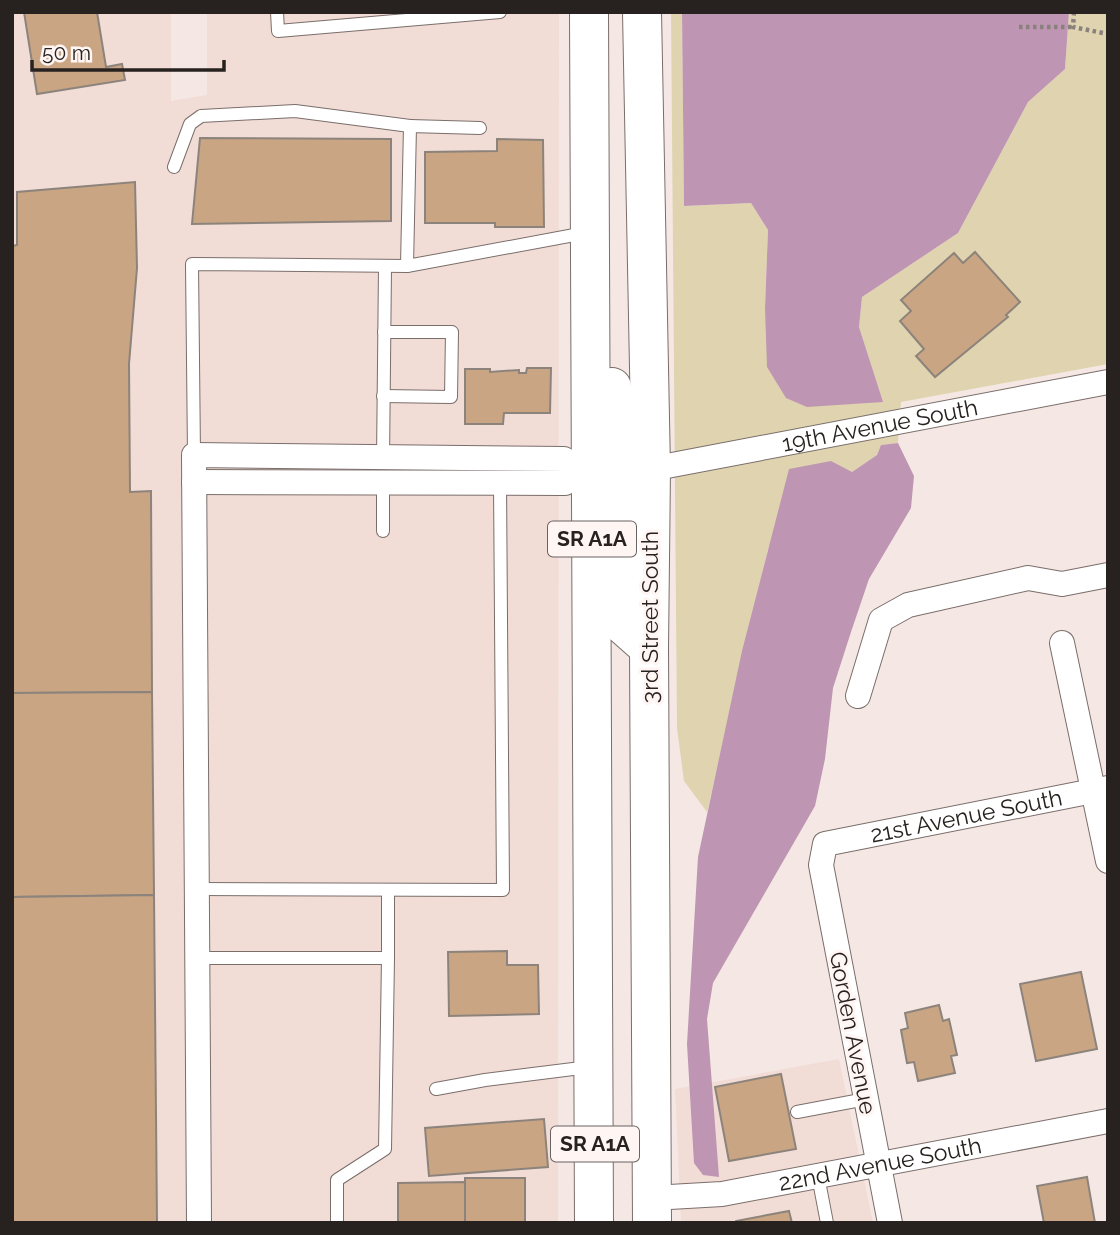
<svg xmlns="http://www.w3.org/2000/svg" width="1120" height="1235" font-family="Raleway,sans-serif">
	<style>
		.built { fill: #f2dcd6 }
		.green { fill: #dfd4af }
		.water { fill: #be95b2 }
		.building { fill: #caa583; stroke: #8c847c; stroke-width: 2 }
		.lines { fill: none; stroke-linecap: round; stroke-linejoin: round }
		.service-casing { stroke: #7a6e6b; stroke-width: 14 }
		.minor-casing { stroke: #7a6e6b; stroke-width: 26 }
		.primary-casing { stroke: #7a6e6b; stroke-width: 40 }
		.path { stroke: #8a817e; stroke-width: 4.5; stroke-dasharray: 3.5 3.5; stroke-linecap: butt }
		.service { stroke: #fff; stroke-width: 12 }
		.minor { stroke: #fff; stroke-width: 24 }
		.primary { stroke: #fff; stroke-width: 38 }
		.labels { text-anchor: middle; stroke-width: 6; stroke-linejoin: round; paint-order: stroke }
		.shield { fill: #fff6f4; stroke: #686260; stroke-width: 2 }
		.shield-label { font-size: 21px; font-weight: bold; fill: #272220 }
		.street-label { font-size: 23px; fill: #272220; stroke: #fff6f4 }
	</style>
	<rect width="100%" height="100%" fill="#f5e8e4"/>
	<g class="built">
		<polygon points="12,12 171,12 171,101 207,95 207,12 559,12 558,1223 12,1223"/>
		<polygon points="839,1059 873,1223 681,1223 675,1089"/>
	</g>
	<polygon class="green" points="671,12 682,12 684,206 751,203 768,230 765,308 850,404 882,401 859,327 862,297 958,233 1028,102 1065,69 1069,12 1108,12 1108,364 901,402 898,443 881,445 877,455 852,472 768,549 707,812 684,781 677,728"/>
	<g class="water">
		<polygon points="682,12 1069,12 1065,69 1028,102 958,233 862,297 859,327 883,402 807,407 786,398 767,367 765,308 768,230 751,203 684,206"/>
		<polygon points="898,443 914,476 911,508 869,579 851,632 833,688 825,759 815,806 713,983 707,1019 719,1177 703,1175 694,1163 687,1044 698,857 742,651 789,469 831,461 852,472 877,455 881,445"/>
	</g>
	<g class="building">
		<polygon points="24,12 97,12 106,67 122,64 125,80 37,94"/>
		<polygon points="200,138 391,139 391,221 192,224"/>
		<polygon points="497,139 543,140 544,227 495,227 495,223 425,223 425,152 497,151"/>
		<polygon points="135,182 137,268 129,364 130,492 151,491 152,692 12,693 12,246 17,245 17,192"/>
		<polygon points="975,252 1020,302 1006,315 1008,317 935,377 916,356 924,349 900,321 911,311 901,300 954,253 963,263"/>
		<polygon points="527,368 551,368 550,413 504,413 503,424 465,424 465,369 490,369 490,372 519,370 519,373 526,373"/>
		<polygon points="152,692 154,895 12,897 12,693"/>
		<polygon points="154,895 157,1223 12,1223 12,897"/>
		<polygon points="507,951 507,965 538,965 539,1014 449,1016 448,952"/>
		<polygon points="1081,972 1097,1049 1036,1061 1020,984"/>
		<polygon points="939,1005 943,1021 949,1019 957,1055 951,1056 955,1073 918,1081 914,1062 907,1063 901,1030 908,1028 905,1013"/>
		<polygon points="781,1074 796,1149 729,1161 715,1087"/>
		<polygon points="544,1119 548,1167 429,1176 425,1128"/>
		<polygon points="1087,1177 1095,1223 1044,1223 1037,1186"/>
		<rect x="465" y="1178" width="60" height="45"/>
		<polygon points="465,1182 465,1223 398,1223 398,1183"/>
		<polygon points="789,1211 792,1223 736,1223 736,1221"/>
	</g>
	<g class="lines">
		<defs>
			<g id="service">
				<polyline points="277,12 278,31 500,12"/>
				<polyline points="174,167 190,124 201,116 295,111 410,126"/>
				<polyline points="407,266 410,126 480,128"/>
				<polyline points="383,396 451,397 452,332 384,332"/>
				<polyline points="194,455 192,264 407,266 585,233"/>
				<polyline points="383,460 385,267"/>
				<polyline points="383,531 383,479"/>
				<polyline points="196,889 503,890 500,483"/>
				<polyline points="197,958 388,958 385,1149 337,1180 337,1223"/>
				<polyline points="388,958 388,890"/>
				<polyline points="436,1089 485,1080 589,1067"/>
				<polyline points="797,1112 866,1099"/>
				<polyline points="818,1176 827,1223"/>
			</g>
			<g id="minor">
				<path id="s1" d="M651,469L1108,382"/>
				<polyline points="194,482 565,483 580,469"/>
				<polyline points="1062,643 1108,861"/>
				<polyline points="858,696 881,620 908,605 1028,578 1062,584 1108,575"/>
				<path id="s2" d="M652,1198L722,1194L1108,1121"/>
				<polyline points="199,1223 194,455 564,459 580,469 592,469"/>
				<path id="s3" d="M890,1223L821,865L825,844L1108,788"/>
			</g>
			<g id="primary">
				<polyline points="589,12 594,1223"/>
				<polyline points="642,12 651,469 649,648 652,1223"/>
				<path d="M612,387C614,431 610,446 651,469"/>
				<polyline points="592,469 614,479 619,491 623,625 649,648"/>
			</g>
		</defs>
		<use href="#service" class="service-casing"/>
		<use href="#minor" class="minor-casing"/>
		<use href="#primary" class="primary-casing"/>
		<g class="path">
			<polyline points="1074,12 1073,27 1108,34"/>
			<polyline points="1019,27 1073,27"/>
		</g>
		<use href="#service" class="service"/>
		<use href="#minor" class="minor"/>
		<use href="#primary" class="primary"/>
	</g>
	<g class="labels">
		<g class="shield">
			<rect x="548" y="521.5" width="88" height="35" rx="5"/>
			<rect x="551" y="1126.5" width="88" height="35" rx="5"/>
		</g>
		<g class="shield-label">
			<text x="592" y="546">SR A1A</text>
			<text x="595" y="1151">SR A1A</text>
		</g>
		<g class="street-label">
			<text dy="8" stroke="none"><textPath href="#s1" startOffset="233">19th Avenue South</textPath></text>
			<text transform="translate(650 617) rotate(-90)" y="8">3rd Street South</text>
			<text dy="8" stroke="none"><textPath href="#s3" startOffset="530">21st Avenue South</textPath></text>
			<text transform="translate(853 1033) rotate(79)" y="8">Gorden Avenue</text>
			<text dy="8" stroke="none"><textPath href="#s2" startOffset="231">22nd Avenue South</textPath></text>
		</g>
	</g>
	<rect width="1120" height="1235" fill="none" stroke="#272220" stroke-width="28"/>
	<path d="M32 60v10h192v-10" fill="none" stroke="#272220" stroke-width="3.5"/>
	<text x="42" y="60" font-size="21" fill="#272220" stroke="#fff6f4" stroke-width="5" paint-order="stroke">50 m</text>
</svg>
